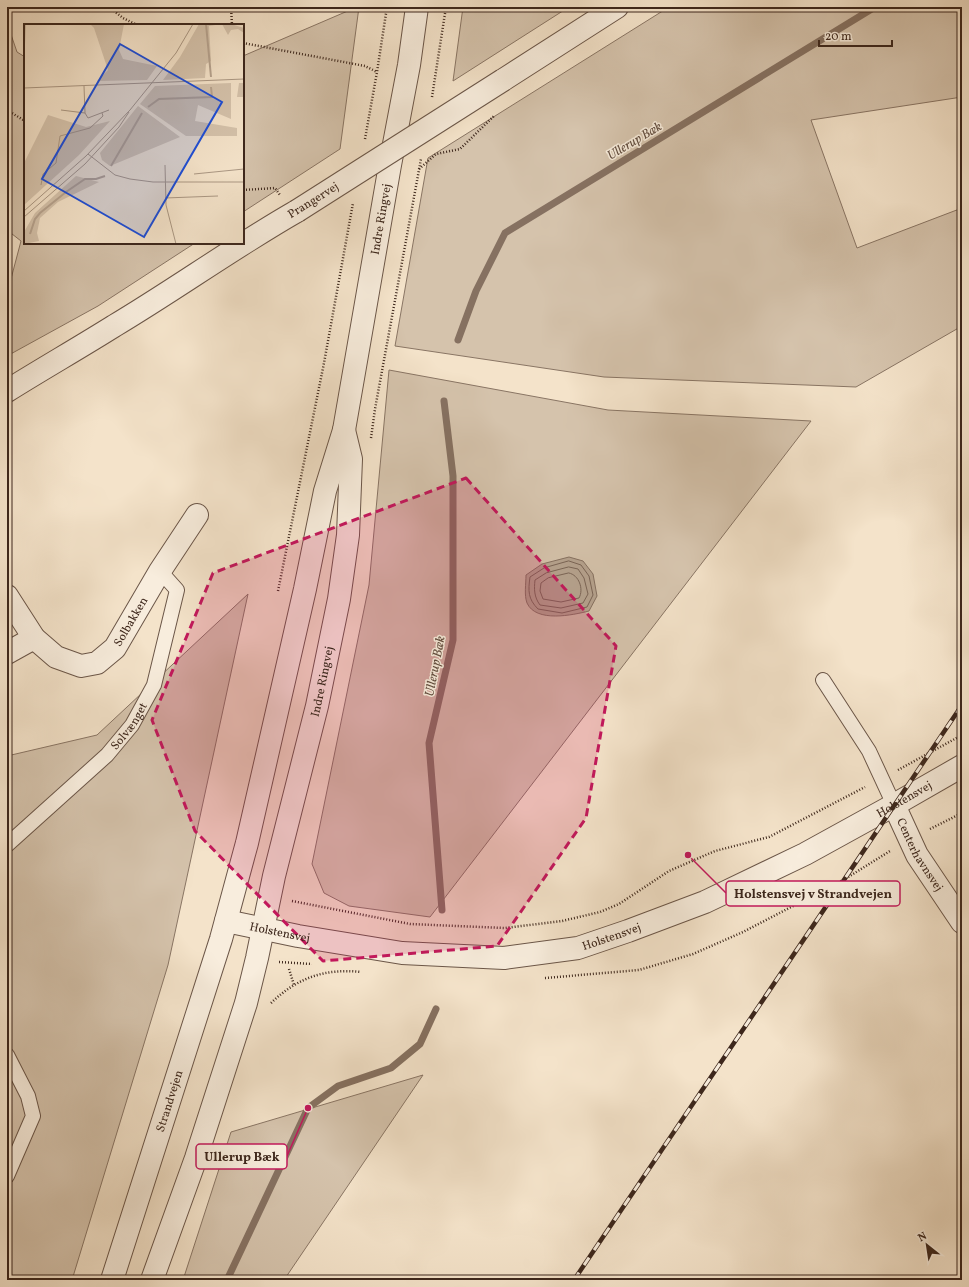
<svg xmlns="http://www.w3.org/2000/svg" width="969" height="1287" font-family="Vollkorn,serif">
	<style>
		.green { fill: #d5c3ac; stroke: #897564 }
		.water { fill: #b6a38f; stroke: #867161 }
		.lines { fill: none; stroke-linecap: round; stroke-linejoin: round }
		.shore { stroke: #7a6556; stroke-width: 1 }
		.stream { stroke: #867161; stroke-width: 7 }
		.service-casing { stroke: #6b5648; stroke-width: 16 }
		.minor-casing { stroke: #6b5648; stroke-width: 24 }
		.tertiary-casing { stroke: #6b5648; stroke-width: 24 }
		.path { stroke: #3d271c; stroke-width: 2.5; stroke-dasharray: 1 2; stroke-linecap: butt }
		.service { stroke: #f8eddd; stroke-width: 14 }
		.minor { stroke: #f8eddd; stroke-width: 22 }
		.tertiary { stroke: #f8eddd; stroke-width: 22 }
		.rail-casing { stroke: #3d271c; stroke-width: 4.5 }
		.rail { stroke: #f8eddd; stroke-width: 3; stroke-dasharray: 9; stroke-linecap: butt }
		.tertiary-bridge-casing { stroke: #6b5648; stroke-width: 24; stroke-linecap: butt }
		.tertiary-bridge { stroke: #f8eddd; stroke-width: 22 }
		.marked { fill: #c2185b; fill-opacity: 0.2; stroke: #c2185b; stroke-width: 3; stroke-dasharray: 8 5; stroke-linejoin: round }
		.labels { text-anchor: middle; stroke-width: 3; stroke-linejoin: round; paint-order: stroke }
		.street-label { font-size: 12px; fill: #3d271c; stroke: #f8eddd }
		.water-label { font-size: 13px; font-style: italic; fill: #614c3e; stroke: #f8eddd }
		.inset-river { fill: none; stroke: #b6a38f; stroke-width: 2 }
		.inset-road { fill: none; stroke: #ab9884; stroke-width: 1 }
		.view { fill: #1d4ed8; fill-opacity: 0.15; stroke: #1d4ed8; stroke-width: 2 }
		.inset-edge { fill: none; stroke: #3d271c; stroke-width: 2 }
		.leader { fill: none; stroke: #c2185b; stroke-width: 1.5 }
		.callout-dot { fill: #c2185b; stroke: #f8eddd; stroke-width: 1.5 }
		.callout { fill: #f8eddd; stroke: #c2185b; stroke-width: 1.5 }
		.callout-label { font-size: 13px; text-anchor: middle; font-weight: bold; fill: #3d271c }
	</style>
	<rect width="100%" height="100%" fill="#f4e3ca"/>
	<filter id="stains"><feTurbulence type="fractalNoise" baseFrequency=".005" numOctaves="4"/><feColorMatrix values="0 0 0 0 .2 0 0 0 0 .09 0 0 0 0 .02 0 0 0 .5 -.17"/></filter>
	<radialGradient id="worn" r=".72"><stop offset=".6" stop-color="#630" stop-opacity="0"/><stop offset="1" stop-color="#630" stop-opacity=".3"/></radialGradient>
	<g class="green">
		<polygon points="357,7 359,7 340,149 243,212 243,56"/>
		<polygon points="463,7 569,7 453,81"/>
		<polygon points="669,7 962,7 962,97 811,120 857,248 962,208 962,326 856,387 604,377 395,346 428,158"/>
		<polygon points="7,23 17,52 25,57 25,243 195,243 98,306 7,356 7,294 21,241 7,230"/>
		<polygon points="389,370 608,410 811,421 430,917 349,906 324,893 312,864 369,585"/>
		<polygon points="248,594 168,965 72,1280 7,1280 7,756 97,735"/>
		<polygon points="423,1075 284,1280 183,1280 231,1132"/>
	</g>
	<path class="water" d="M569,557L583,561L593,574L597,596L589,611C573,615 536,623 527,603C524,595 526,584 526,575L542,564Z"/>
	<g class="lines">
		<g class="shore">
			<path d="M569,561L581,565L589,576L593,595L587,607L562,613L538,609C528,599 528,591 530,577L544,568Z"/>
			<path d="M569,567L578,569L584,578L588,594L583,603L561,608L540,605C534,597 534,589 535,580L546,573Z"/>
			<path d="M569,573C579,575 584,589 579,598L561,602L543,599L540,591L541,583L548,578Z"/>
		</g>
		<g class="stream">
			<polyline points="458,340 476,291 505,233 875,7"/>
			<polyline points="442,910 429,743 453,640 453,476 444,401"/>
			<polyline points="227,1280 308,1108 338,1086 391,1068 420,1044 436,1009"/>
		</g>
		<defs>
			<g id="service">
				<polyline points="823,680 869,751 894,805"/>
				<path id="s1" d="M7,845L107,755L132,725L154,685L177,590L160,571"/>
				<polyline points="7,1055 28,1096 33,1116 7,1176"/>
			</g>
			<g id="minor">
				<path id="s2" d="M7,596L34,638L56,657L81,666L97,663L115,648L160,571L197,515"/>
				<polyline points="7,653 34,638"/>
				<path id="s3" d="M894,805L917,855L962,922"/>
			</g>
			<g id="tertiary">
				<polyline points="503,80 617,7"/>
				<path d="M7,391C42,369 79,348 114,326C176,289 234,247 297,211"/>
				<path id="s4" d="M226,921L298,936L402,953L504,958L578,948L628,931L705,902L805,854L894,805L962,766"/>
				<path id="s5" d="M112,1280L221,939L247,843L305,589L325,491L344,430L390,165L409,65L417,7"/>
				<path id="s6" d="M152,1280L196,1158L246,1003L257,958L274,876L317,706L339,599L348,535L351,459L344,430"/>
			</g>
		</defs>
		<use href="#service" class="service-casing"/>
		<use href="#minor" class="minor-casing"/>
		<use href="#tertiary" class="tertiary-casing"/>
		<g class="path">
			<polyline points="109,7 123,18 137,25"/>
			<polyline points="231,7 232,25"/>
			<polyline points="243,43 365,66 377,72"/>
			<polyline points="432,97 446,7"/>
			<polyline points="7,110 25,121"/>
			<polyline points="365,139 377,72 387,7"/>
			<polyline points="419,169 436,154 460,149 495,115"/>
			<polyline points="243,190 275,188 280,195"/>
			<polyline points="371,438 375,409 421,159"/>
			<polyline points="278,591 324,363 353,203"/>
			<polyline points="898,770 962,735"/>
			<polyline points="930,829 962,813"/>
			<polyline points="292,901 410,924 505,928 562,921 600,912 619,904 669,871 715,851 769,837 865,787"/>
			<polyline points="279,962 312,964"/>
			<polyline points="289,969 294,985"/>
			<polyline points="545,978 639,970 693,954 743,932 845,879 890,851"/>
			<path d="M271,1003C297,978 325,968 361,972"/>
		</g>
		<use href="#service" class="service"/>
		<use href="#minor" class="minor"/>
		<use href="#tertiary" class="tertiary"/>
		<defs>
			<polyline id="rail" points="574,1280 962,705"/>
		</defs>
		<use href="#rail" class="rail-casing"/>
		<use href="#rail" class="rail"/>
		<defs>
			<polyline id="tertiary-bridge" points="297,211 503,80"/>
		</defs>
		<use href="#tertiary-bridge" class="tertiary-bridge-casing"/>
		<use href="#tertiary-bridge" class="tertiary-bridge"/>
	</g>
	<path class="marked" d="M466,478L616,646L586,818L497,946L323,961L195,831L152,720L213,573Z"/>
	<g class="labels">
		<g class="street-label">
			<text transform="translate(313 200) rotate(-32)" y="4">Prangervej</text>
			<text dy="4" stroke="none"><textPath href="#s5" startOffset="1096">Indre Ringvej</textPath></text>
			<text dy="4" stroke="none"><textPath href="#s2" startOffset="176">Solbakken</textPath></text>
			<text dy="4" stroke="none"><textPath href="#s6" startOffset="623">Indre Ringvej</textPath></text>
			<text dy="4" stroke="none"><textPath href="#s1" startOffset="171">Solvænget</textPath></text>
			<text dy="4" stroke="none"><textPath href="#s4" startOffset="715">Holstensvej</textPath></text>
			<text dy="4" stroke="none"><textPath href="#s3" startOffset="56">Centerhavnsvej</textPath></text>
			<text dy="4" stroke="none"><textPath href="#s4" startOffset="55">Holstensvej</textPath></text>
			<text dy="4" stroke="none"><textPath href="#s4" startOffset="391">Holstensvej</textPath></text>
			<text dy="4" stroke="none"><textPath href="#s5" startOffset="188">Strandvejen</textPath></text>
		</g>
		<g class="water-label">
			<text transform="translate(634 140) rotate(-31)" y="5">Ullerup Bæk</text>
			<text transform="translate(434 666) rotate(-79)" y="5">Ullerup Bæk</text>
		</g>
	</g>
	<g transform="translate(24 24)">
		<rect width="220" height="220" fill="#f4e3ca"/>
		<path d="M66,0H100L95,26L99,35L133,42L123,56L73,57L84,46L70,4ZM175,0H207L220,4V9L214,5L207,6L204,11L198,0L185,2L187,37L182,40L181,54L139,56L156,33ZM207,59V95L174,81L171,97L213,104V112H162L116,80L131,62ZM215,59H220V73H213ZM114,82L156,113L86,142L78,136L76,129ZM24,91L62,103L86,97L55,131L0,181V139ZM52,152L75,158L34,178L16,194L13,209L15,217L0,220V208L11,189Z" fill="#d5c3ac"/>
		<path class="inset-river" d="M182,0L187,53M124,83L135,75L188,73L187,63M87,142L118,89M6,210L11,195L16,189L42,168L61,155H72L81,152"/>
		<path class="inset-road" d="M0,41L1,0M60,62L61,89L64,94L85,86M0,64L220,55M37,86L61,89M64,130L91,151L106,155L129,158H220M141,141L142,181L152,220M170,150L220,145M17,161L19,150L32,139L36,112L66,104L79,92L78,89M141,174L194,172M0,187L62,132L106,86L152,29L169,0M0,193L61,140L95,103L105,88"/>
		<path class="view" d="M96,20L198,78L120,213L18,155Z"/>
		<rect width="220" height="220" class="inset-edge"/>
	</g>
	<path class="leader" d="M688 855L726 893M308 1108L287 1156"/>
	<g class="callout-dot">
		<circle cx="688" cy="855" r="4"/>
		<circle cx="308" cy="1108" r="4"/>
	</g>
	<g class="callout">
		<rect x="726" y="881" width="174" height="25" rx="4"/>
		<rect x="196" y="1144" width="91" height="25" rx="4"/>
	</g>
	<g class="callout-label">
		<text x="813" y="898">Holstensvej v Strandvejen</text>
		<text x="242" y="1161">Ullerup Bæk</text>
	</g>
	<rect width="969" height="1287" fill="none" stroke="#f4e3ca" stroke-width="24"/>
	<rect x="8" y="8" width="953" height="1271" fill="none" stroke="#3d271c" stroke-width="2"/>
	<rect x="12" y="12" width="945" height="1263" fill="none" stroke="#3d271c"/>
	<g transform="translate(927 1245) rotate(330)" stroke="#f8eddd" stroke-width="3" paint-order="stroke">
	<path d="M0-3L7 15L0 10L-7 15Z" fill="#3d271c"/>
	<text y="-6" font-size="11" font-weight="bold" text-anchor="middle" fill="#3d271c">N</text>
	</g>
	<path d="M819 40v6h73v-6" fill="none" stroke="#3d271c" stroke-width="2"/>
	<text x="825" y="40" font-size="12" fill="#3d271c" stroke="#f8eddd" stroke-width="3" paint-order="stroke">20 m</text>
	<rect width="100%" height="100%" filter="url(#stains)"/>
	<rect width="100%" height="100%" fill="url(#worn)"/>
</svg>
